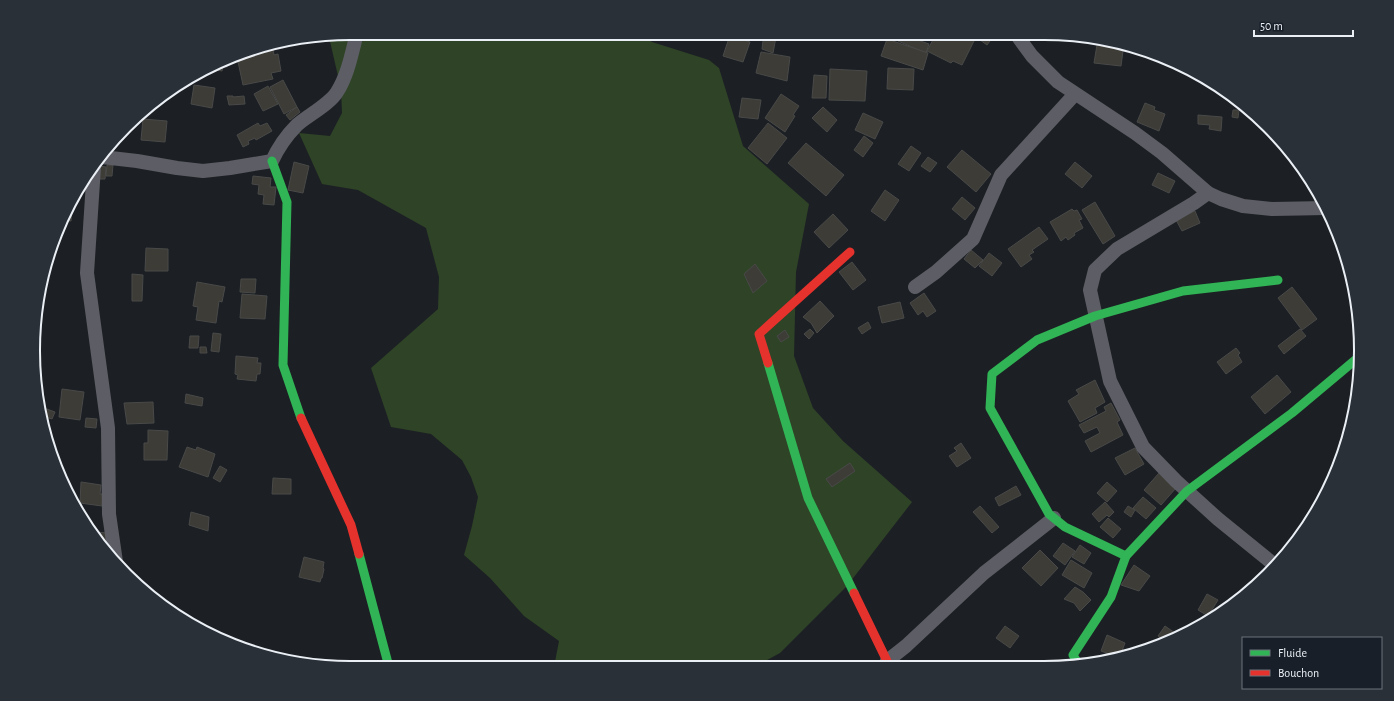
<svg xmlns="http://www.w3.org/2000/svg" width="1394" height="701" font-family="'Alegreya Sans',sans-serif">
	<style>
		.green { fill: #2f4327 }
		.building { fill: #3e3c36; stroke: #484948 }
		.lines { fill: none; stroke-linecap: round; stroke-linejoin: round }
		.street { stroke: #5d5e65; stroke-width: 14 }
		.fast { stroke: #30b455; stroke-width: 9 }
		.jam { stroke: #e5322d; stroke-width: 9 }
		.rim { fill: none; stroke: #eaeff5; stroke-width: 2 }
	</style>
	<rect width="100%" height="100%" fill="#1c2024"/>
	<polygon class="green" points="351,33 639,33 652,42 709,60 719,68 743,146 809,204 796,272 794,356 813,408 843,441 912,502 847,586 780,653 756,666 554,667 559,641 524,616 490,578 464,555 472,526 478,497 471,477 462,460 431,434 391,427 371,368 438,309 439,277 426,228 358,190 322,184 299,133 330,136 342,113 341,89 329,37"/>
	<g class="building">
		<polygon points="764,33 796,33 796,40 776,37 773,53 762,49"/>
		<polygon points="901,34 929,44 926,53 898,41"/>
		<polygon points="923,34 931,34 931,40 922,39"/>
		<polygon points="936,34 964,34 975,39 962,65 953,61 951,63 927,51"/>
		<polygon points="978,34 988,34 993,37 987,45 976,37"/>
		<polygon points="730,35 750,42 743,62 723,56"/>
		<polygon points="887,39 928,53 923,70 881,56"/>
		<polygon points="1098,39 1124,43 1121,66 1094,63"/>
		<polygon points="273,50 274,55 278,54 281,71 271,73 273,79 243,85 237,57"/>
		<polygon points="761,52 790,57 787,81 756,73"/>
		<polygon points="228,61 227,67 223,66 222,71 212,69"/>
		<polygon points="888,68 914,69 913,90 887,89"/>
		<polygon points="830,69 867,71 865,101 829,100"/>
		<polygon points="814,75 827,76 826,98 812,98"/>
		<polygon points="283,80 297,107 284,114 270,87"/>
		<polygon points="194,85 215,88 212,108 191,104"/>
		<polygon points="268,86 278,104 263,111 254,94"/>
		<polygon points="781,94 799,106 793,115 795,116 785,132 765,118"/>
		<polygon points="227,96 233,96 233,97 244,96 245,104 229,105"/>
		<polygon points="742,98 761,100 758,119 739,117"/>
		<polygon points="1145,103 1155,107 1154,110 1165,114 1159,131 1137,122"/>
		<polygon points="297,107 300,112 290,120 286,115"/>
		<polygon points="823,107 837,120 827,132 812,118"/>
		<polygon points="1233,110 1239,110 1238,118 1232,117"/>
		<polygon points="863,113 883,122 875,139 855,130"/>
		<polygon points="1198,115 1222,117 1221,131 1209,129 1210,125 1198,124"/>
		<polygon points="143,119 167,121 165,142 141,140"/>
		<polygon points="258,123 260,126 267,123 272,131 256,140 255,138 248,141 249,144 243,147 237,135"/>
		<polygon points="768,123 787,138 767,164 748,148"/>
		<polygon points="864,136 873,143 863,157 854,150"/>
		<polygon points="806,143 844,175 826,196 788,163"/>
		<polygon points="911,146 921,153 909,171 898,164"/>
		<polygon points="962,150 991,174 976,192 947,167"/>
		<polygon points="928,157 937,163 930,172 921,166"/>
		<polygon points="294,162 309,166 303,193 288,190"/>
		<polygon points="1075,162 1092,176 1082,188 1065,174"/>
		<polygon points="107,165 113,165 112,176 106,176"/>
		<polygon points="99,166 106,167 105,179 98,179"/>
		<polygon points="1158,173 1175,181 1169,193 1152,185"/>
		<polygon points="253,176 271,178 270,187 276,187 274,205 263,204 264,195 258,194 259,185 252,184"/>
		<polygon points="885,190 899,200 885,221 871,211"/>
		<polygon points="962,197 975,208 965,220 952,209"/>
		<polygon points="73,199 71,221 62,220"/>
		<polygon points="1095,202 1115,236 1103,244 1082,210"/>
		<polygon points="1072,209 1074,211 1077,210 1082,219 1079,220 1083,228 1074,233 1075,235 1068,240 1066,237 1061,241 1050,222"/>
		<polygon points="1195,211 1200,223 1182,231 1176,220"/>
		<polygon points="833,214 848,230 829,248 814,232"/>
		<polygon points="1039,227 1048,239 1032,250 1034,252 1029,255 1032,259 1021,267 1008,249"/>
		<polygon points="52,246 48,278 43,277"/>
		<polygon points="146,248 168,249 168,271 145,271"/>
		<polygon points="971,250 983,260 975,268 964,259"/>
		<polygon points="989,253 1002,263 992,276 979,266"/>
		<polygon points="852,262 866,280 853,290 839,272"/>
		<polygon points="755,264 767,281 753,293 744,274"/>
		<polygon points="132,274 143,275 142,301 132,301"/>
		<polygon points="241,279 256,279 255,293 240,292"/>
		<polygon points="197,282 225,287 222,302 219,301 216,323 196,320 198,307 193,306"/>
		<polygon points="1292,287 1317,319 1302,330 1278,298"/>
		<polygon points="924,293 936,311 927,317 923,311 918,315 910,303"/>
		<polygon points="242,294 267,296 265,319 240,318"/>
		<polygon points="820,301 834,316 817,333 811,323 803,317"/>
		<polygon points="900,302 904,318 882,323 878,307"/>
		<polygon points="868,322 871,328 862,334 858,328"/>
		<polygon points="810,329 814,333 809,339 804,334"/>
		<polygon points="1300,329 1306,336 1284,354 1278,346"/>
		<polygon points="785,330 789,337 781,342 777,336"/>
		<polygon points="213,333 221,334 219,352 211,351"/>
		<polygon points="190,336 199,336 198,348 189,348"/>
		<polygon points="200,347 206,347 207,353 200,353"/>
		<polygon points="1236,348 1240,353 1238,355 1242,362 1226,374 1217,362"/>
		<polygon points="236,356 258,358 257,363 261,363 260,374 257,374 256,381 237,379 238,375 235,374"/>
		<polygon points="1277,375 1291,392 1265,414 1251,397"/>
		<polygon points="1095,380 1105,402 1095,408 1097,413 1080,422 1068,401 1079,394 1076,390"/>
		<polygon points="62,389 84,392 80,420 59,417"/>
		<polygon points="36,391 39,391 38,400 36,392"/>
		<polygon points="186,394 203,398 202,406 185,403"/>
		<polygon points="153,402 154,423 127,424 124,403"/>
		<polygon points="1111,403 1120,420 1117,422 1123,435 1091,452 1085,441 1100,433 1097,427 1084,433 1079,425 1106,411 1104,407"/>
		<polygon points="44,408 55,412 52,419 43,416 42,413"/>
		<polygon points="86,418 97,419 96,428 85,427"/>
		<polygon points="148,430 168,431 167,460 144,460 144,443 148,443"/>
		<polygon points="1350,432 1344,448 1339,442"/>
		<polygon points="961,443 971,458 957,467 949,456 957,451 954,448"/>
		<polygon points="187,447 196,450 197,447 215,454 208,477 179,467"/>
		<polygon points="1135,448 1144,464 1125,475 1115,458"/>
		<polygon points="850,463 855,471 832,487 826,479"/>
		<polygon points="220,466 227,470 220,482 213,478"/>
		<polygon points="1159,473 1176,488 1161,505 1144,490"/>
		<polygon points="273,478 291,479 291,494 272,494"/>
		<polygon points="81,482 101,485 100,494 103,494 102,506 80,503"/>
		<polygon points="1107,482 1117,491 1107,502 1097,493"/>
		<polygon points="1016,486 1021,495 999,506 995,498"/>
		<polygon points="1143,497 1156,508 1146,519 1133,508"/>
		<polygon points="1105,502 1114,512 1109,517 1107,515 1099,522 1092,514"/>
		<polygon points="980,506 999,527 992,533 973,512"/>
		<polygon points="1128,506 1135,510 1131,517 1124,512"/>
		<polygon points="191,512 209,517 208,531 189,525"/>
		<polygon points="1108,518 1121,529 1113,538 1100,527"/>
		<polygon points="95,532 108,533 106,548"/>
		<polygon points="1063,543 1075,551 1065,565 1053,556"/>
		<polygon points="1080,545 1091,553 1084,564 1072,557"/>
		<polygon points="1040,550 1058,568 1041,586 1022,568"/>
		<polygon points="304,557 324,562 323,568 324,569 322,578 321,578 320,582 299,577"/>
		<polygon points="1071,560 1092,573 1084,588 1062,575"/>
		<polygon points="1134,565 1150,576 1139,591 1121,585"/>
		<polygon points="1075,587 1083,592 1091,600 1080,611 1074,603 1064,599"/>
		<polygon points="1207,594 1218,600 1208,616 1198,610"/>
		<polygon points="1230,599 1236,603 1223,610"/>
		<polygon points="1218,609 1221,611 1211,617"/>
		<polygon points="1005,626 1019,636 1010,648 996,638"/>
		<polygon points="1165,626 1175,633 1172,637 1168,635 1164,640 1158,636"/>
		<polygon points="1107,635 1125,643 1120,656 1117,657 1101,651"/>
	</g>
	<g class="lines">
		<g class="street">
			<polyline points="1016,34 1032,56 1058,82 1135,133 1162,153 1208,193 1221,199 1243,206 1272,209 1326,208"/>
			<path d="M102,157L137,161L177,168L203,171L230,168L272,161C278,148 286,136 297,125C307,116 330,104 337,92C348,75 352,52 357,33"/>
			<polyline points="94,167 87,273 108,428 109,514 116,562"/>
			<polyline points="1208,193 1194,203 1117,249 1095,270 1090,290 1110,381 1143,447 1176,481 1218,519 1276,566"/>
			<polyline points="915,287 936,272 973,239 1001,175 1075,94"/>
			<polyline points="885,666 887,661 906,646 984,573 1054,518"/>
		</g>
		<g class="fast">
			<polyline points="272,161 287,202 283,365 301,418"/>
			<polyline points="768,363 808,498 854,593"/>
			<polyline points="359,554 389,667"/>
			<polyline points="1126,556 1065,527 1049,514 990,408 992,374 1037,340 1095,316 1183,291 1278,280"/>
			<polyline points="1079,665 1073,655 1111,597 1126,556 1187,491 1292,413 1360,356"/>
		</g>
		<g class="jam">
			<polyline points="768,363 759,334 850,252"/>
			<polyline points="301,418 351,525 359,554"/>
			<polyline points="854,593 887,661"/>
		</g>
	</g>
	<path d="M0 0H1394V701H0ZM350 40H1044A310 310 0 0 1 1354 350V351A310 310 0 0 1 1044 661H350A310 310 0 0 1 40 351V350A310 310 0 0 1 350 40Z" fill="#2a3038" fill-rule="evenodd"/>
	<path class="rim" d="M350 40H1044A310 310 0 0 1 1354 350V351A310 310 0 0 1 1044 661H350A310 310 0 0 1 40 351V350A310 310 0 0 1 350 40Z"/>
	<rect x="1242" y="637" width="140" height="52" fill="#191f28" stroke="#6d727a"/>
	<rect x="1250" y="650" width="20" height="6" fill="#30b455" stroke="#6d727a"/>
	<text x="1278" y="657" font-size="12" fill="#eaeff5">Fluide</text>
	<rect x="1250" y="670" width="20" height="6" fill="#e5322d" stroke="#6d727a"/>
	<text x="1278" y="677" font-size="12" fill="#eaeff5">Bouchon</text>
	<path d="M1254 30v6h99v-6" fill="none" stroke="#eaeff5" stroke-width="2"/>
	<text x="1260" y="30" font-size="12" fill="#eaeff5" stroke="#191f28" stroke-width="3" paint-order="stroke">50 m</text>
</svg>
